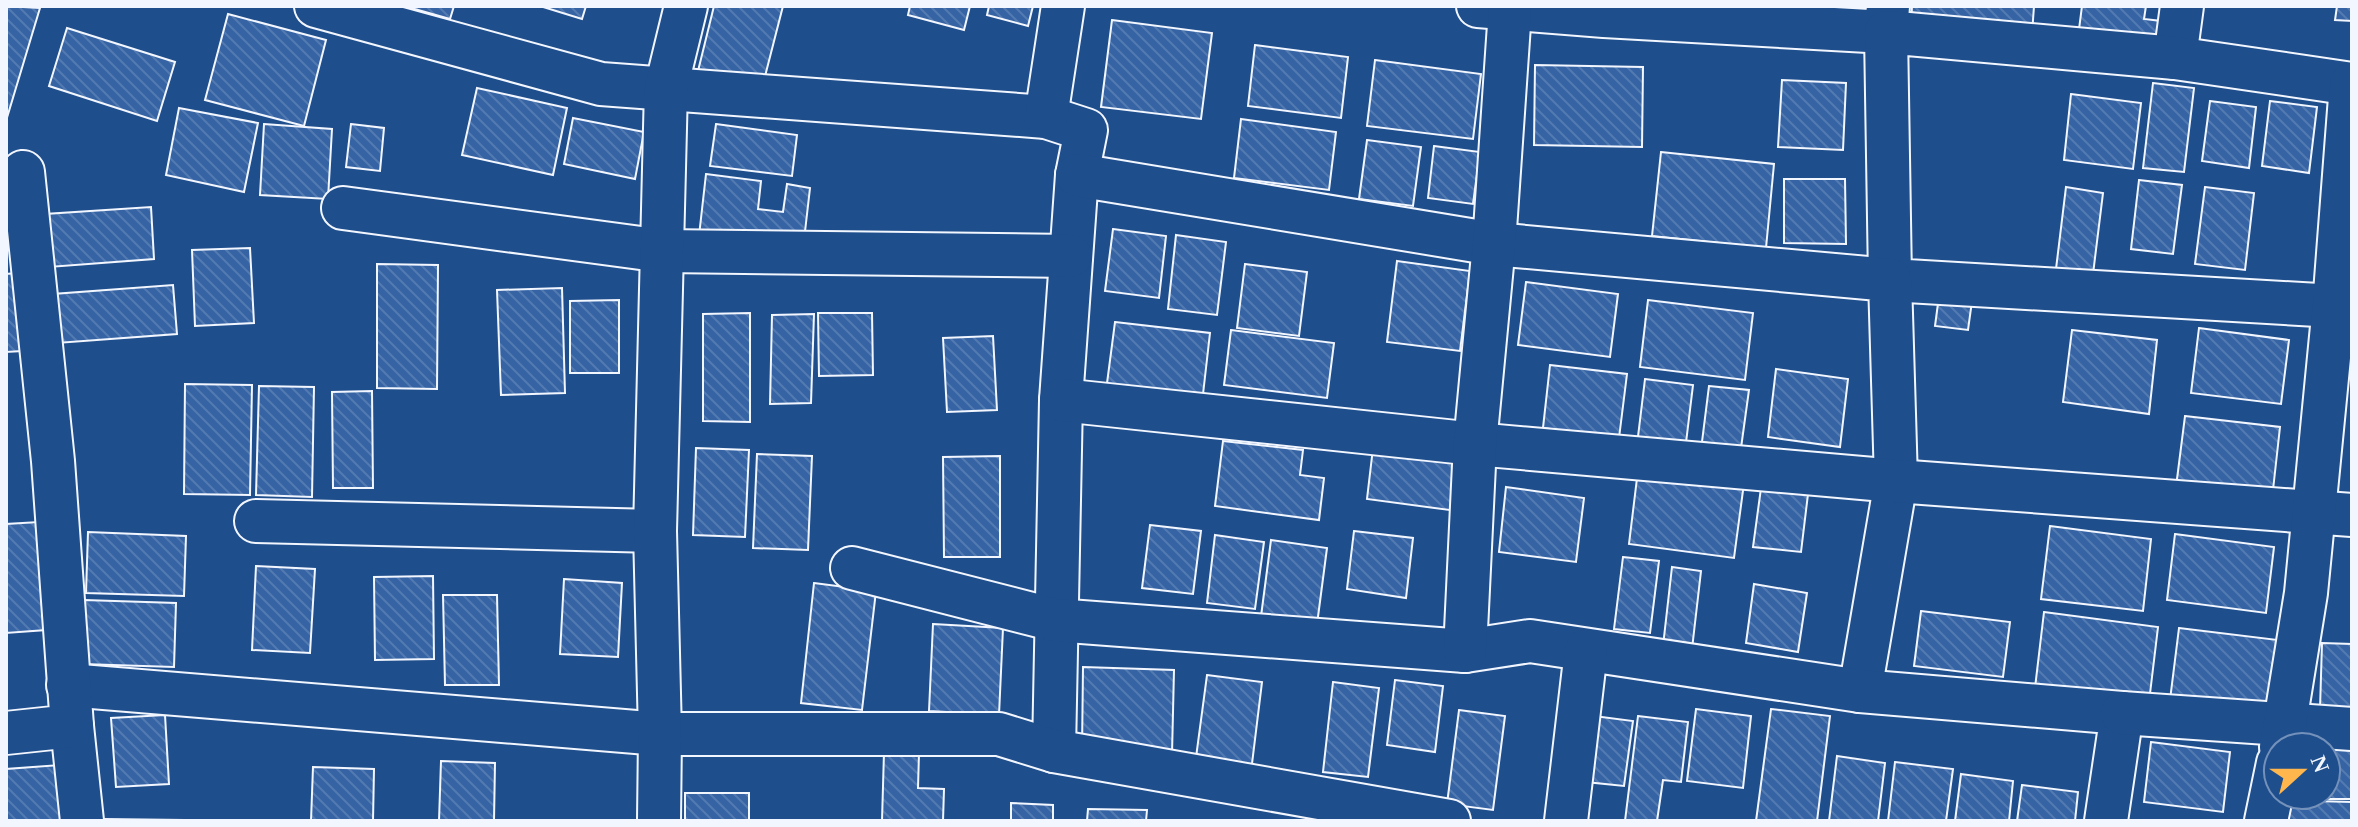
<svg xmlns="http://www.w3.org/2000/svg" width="2358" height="827" font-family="Georgia,serif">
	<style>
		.building { fill: url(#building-back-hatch); stroke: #f2f6ff; stroke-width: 2 }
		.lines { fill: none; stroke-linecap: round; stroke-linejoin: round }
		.street-casing { stroke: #f2f6ff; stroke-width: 46 }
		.street { stroke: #1f4e8c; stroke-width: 42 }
	</style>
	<defs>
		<pattern id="building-back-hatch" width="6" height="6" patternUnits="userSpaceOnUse" patternTransform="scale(2)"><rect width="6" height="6" fill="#3563a3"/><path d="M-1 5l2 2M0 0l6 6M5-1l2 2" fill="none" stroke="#537ab1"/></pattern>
	</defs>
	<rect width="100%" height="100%" fill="#1f4e8c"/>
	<g class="building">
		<polygon points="6,6 40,8 6,121"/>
		<polygon points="404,6 454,6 450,19"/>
		<polygon points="540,6 586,6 582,19"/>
		<polygon points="714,6 783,6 762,88 698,71"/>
		<polygon points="910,6 970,6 964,30 908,15"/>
		<polygon points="989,6 1033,6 1028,26 987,15"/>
		<polygon points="1912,6 2034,6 2032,34 1911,26"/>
		<polygon points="2082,6 2146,6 2144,19 2161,21 2158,46 2078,37"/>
		<polygon points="2337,6 2352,6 2352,21 2335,20"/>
		<polygon points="228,14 326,40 304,126 205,100"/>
		<polygon points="1112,20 1212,33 1201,119 1101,107"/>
		<polygon points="67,28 175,62 157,121 49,86"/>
		<polygon points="1255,45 1348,57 1341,118 1248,106"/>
		<polygon points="1375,60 1481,74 1473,139 1367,126"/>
		<polygon points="1535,65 1643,67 1642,147 1534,145"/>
		<polygon points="1782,80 1846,83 1843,150 1778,147"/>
		<polygon points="2153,83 2194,88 2184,172 2143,168"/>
		<polygon points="477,88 567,108 553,175 462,155"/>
		<polygon points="2071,94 2141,103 2133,169 2064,160"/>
		<polygon points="2210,101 2256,107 2249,168 2202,161"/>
		<polygon points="2270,101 2317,107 2309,173 2262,166"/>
		<polygon points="179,108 258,123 244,192 166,175"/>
		<polygon points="573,118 644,132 635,179 564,164"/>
		<polygon points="1241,119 1336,132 1329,190 1234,178"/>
		<polygon points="264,124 332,129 328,199 260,195"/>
		<polygon points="351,124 384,128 380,171 346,167"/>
		<polygon points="716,124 797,135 792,176 710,166"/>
		<polygon points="1367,140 1421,147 1413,206 1359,199"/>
		<polygon points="1434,146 1480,152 1473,204 1428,198"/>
		<polygon points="1661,152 1774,164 1766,248 1652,236"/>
		<polygon points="706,174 761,181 758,209 783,212 787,184 810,188 803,249 699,236"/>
		<polygon points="1784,179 1845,179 1846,244 1784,243"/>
		<polygon points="2139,180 2182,185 2173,254 2131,249"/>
		<polygon points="2066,187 2103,193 2093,274 2056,269"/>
		<polygon points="2205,187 2254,193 2245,270 2195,264"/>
		<polygon points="151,207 154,259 49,267 45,214"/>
		<polygon points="1113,229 1166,236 1159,298 1105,291"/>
		<polygon points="1176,235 1226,242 1217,315 1168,309"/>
		<polygon points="250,248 254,323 195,326 192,250"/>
		<polygon points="1397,261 1470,271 1460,351 1387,342"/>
		<polygon points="377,264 438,265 437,389 377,388"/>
		<polygon points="1245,264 1307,272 1299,336 1237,328"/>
		<polygon points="16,273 22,351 6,352 6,274"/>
		<polygon points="1526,282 1618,294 1610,357 1518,345"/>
		<polygon points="173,285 177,334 57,343 53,294"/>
		<polygon points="562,288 565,393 501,395 497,290"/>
		<polygon points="1939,296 1972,301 1968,330 1935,326"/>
		<polygon points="619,300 619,373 570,373 570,301"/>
		<polygon points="1648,300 1753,313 1745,380 1640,367"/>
		<polygon points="750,313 750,422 703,421 703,314"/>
		<polygon points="818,313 872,313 873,375 819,376"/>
		<polygon points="814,314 811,403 770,404 772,315"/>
		<polygon points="1115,322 1210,333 1202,403 1106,391"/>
		<polygon points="2199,328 2289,340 2281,404 2191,393"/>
		<polygon points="1231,330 1334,343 1327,398 1224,385"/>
		<polygon points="2072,330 2157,340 2149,414 2063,402"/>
		<polygon points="993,336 997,410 947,412 943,338"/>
		<polygon points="1550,365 1627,374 1619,438 1543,428"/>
		<polygon points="1776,369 1848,379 1840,447 1768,437"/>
		<polygon points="1645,379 1693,385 1685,451 1637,445"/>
		<polygon points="185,384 252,385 250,495 184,494"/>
		<polygon points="259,386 314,387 312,497 256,495"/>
		<polygon points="1709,386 1749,390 1741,448 1702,442"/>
		<polygon points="372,391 373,488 333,488 332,392"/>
		<polygon points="2185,416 2280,427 2272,499 2176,487"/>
		<polygon points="1223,441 1303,450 1300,475 1324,478 1319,520 1215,506"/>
		<polygon points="696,448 749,450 745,537 693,535"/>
		<polygon points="1373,448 1464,460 1457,511 1367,499"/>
		<polygon points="757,454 812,456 808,550 753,548"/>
		<polygon points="1000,456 1000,557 944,557 943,457"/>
		<polygon points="1638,470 1744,483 1734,558 1629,544"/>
		<polygon points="1506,487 1584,498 1576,562 1499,552"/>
		<polygon points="1761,488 1808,494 1801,552 1753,547"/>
		<polygon points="39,522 46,630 6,633 6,524"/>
		<polygon points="1150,525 1201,531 1193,594 1142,588"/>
		<polygon points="2050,526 2151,539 2143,611 2041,599"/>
		<polygon points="1354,531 1413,538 1406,598 1347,589"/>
		<polygon points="88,532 186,536 184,596 86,593"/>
		<polygon points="2175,534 2274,547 2266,613 2167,600"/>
		<polygon points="1215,535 1264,542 1255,609 1207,603"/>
		<polygon points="1271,540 1327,548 1316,632 1260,624"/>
		<polygon points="1623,557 1659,561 1650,633 1614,629"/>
		<polygon points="256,566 315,569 310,653 252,650"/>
		<polygon points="1672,567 1701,571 1692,649 1663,646"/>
		<polygon points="433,576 434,659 375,660 374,577"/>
		<polygon points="564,579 622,583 618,657 560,654"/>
		<polygon points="814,583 876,591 862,710 801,703"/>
		<polygon points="1754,584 1807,593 1798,652 1746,643"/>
		<polygon points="443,595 497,595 499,685 445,685"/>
		<polygon points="84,600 176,603 174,667 82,664"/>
		<polygon points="1921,611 2010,622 2003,677 1914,666"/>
		<polygon points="2044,612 2158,627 2149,702 2035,688"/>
		<polygon points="933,624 1003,628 999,715 929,711"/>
		<polygon points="2179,628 2278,640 2269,713 2170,700"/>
		<polygon points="2322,643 2352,644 2352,710 2320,709"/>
		<polygon points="1083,667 1174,670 1172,754 1082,751"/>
		<polygon points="1207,675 1262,682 1251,772 1195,765"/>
		<polygon points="1395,680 1443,686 1435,752 1387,745"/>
		<polygon points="1333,682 1379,688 1368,777 1323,772"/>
		<polygon points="1696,709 1751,716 1743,788 1687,781"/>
		<polygon points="1771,709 1830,716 1817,821 1756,821"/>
		<polygon points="1459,710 1505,716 1493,810 1447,804"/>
		<polygon points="165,715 169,784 116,787 111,718"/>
		<polygon points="1594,716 1633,721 1624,786 1586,782"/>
		<polygon points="1638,716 1688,722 1681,782 1663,780 1657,821 1625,821"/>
		<polygon points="2151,742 2230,752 2223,812 2144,802"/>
		<polygon points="2352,742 2352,799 2283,799 2283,795 2326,795 2326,747 2284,747"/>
		<polygon points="884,752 919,753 918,788 944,789 943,821 882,821"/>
		<polygon points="1837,756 1885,763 1878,821 1829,821"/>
		<polygon points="441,761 495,763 494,821 439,821"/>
		<polygon points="1895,762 1953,769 1946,821 1888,821"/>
		<polygon points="60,765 65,821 6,821 6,769"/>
		<polygon points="313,767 374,769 373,821 311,821"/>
		<polygon points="1961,774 2013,781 2009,821 1955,821"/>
		<polygon points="2022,785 2078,792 2075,821 2017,821"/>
		<rect x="685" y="793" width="64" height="28"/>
		<polygon points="2278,800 2352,802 2352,821 2277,821"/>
		<polygon points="1011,803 1053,805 1053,821 1011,821"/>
		<polygon points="1088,809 1147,810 1146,821 1087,821"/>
		<polygon points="104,819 184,820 184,821 104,821"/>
	</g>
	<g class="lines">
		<defs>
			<g id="street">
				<polyline points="316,6 601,84 1046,117 1086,130 1077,175 1061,400 1054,751"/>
				<polyline points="1478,6 1604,16 1886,32 1888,6"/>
				<polyline points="2175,58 2182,6"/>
				<polyline points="2352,84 2175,58 1886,32 1890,280 2352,307"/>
				<polyline points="1046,117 1063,6"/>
				<polyline points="1077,175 1494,244 1890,280 1896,481 1860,691"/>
				<polyline points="343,208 663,251 1071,256"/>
				<polyline points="1061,400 1475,444 1896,481 2352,515"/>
				<polyline points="256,521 655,531"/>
				<polyline points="852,568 1055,620 1465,651 1530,641 1860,691 2122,713 2106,821"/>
				<polyline points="1465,651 1475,444 1494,244 1510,10"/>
				<polyline points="68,685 660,734 999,734 1054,751 1449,821"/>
				<polyline points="2122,713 2352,729"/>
				<polyline points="72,726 82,821"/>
				<polyline points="6,733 72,726 53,461 23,172"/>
				<polyline points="2281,747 2306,593 2334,306 2351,84"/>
				<polyline points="659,821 660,734 655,531 666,88 686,6"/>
				<polyline points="1566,821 1586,651"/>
				<polyline points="2266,821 2278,763"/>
			</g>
		</defs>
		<use href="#street" class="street-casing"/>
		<use href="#street" class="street"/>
	</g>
	<rect width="2358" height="827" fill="none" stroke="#f2f6ff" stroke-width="16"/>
	<g transform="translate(2302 771) rotate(69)"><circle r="38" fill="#1f4e8c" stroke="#7391ba" stroke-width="2"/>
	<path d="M0-6L14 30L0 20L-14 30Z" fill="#ffb74d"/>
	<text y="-12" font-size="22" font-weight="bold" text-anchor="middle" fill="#f2f6ff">N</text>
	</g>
</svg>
